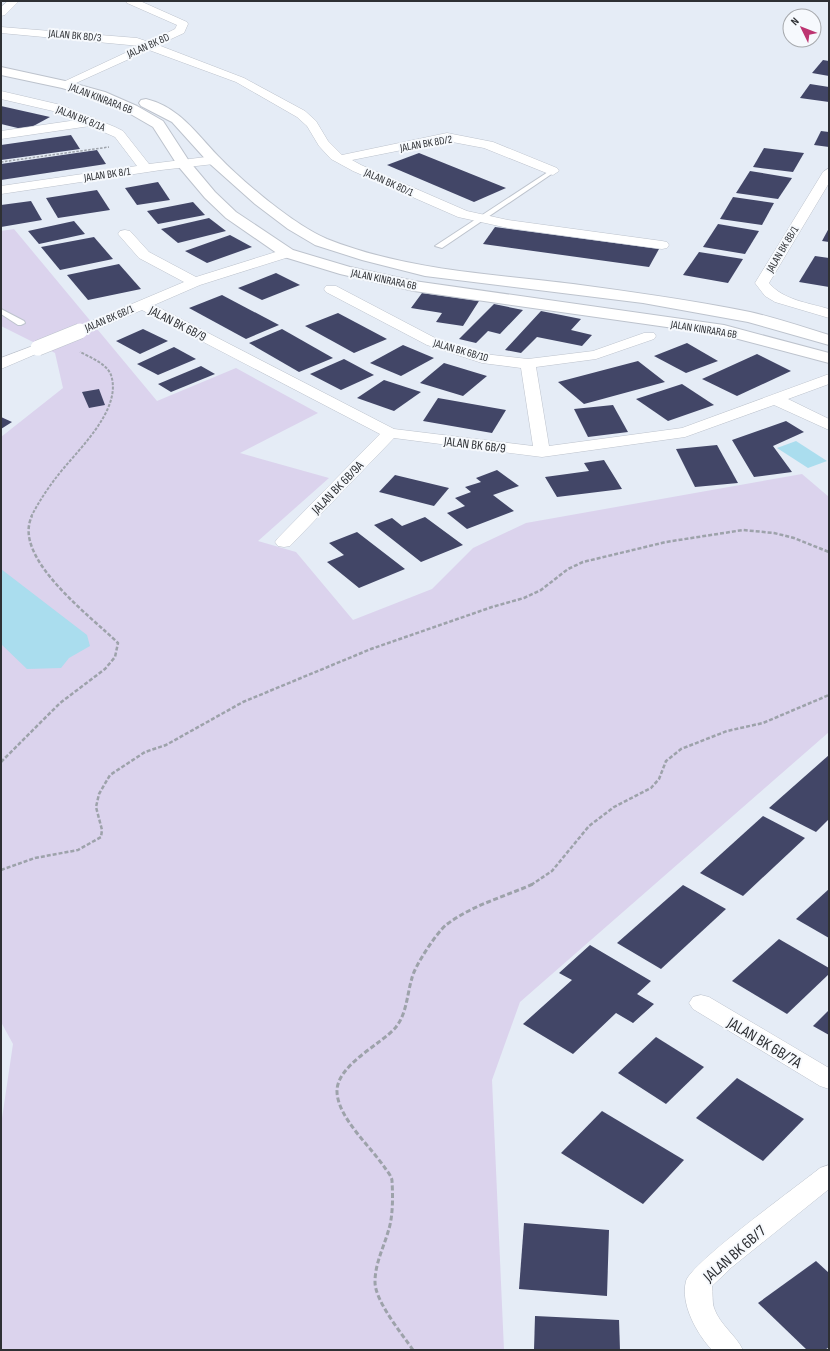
<svg xmlns="http://www.w3.org/2000/svg" width="830" height="1351" font-family="'Sofia Sans Condensed',sans-serif">
	<style>
		.green { fill: #dbd3ed }
		.water { fill: #ade }
		.building { fill: #424667 }
		.lines { fill: none; stroke-linecap: round; stroke-linejoin: round }
		.lane-casing { stroke: #bdc3cd; stroke-width: 2 }
		.street-casing { stroke: #bdc3cd; stroke-width: 1 }
		.secondary-casing { stroke: #bdc3cd; stroke-width: 2 }
		.path-far3 { stroke: #9da2aa; stroke-width: 1.5; stroke-dasharray: 2.5 1.5; stroke-linecap: butt }
		.path-far2 { stroke: #9da2aa; stroke-width: 2; stroke-dasharray: 3 1.5; stroke-linecap: butt }
		.path-far1 { stroke: #9da2aa; stroke-width: 2.5; stroke-dasharray: 4 2; stroke-linecap: butt }
		.path { stroke: #9da2aa; stroke-width: 3; stroke-dasharray: 5 2.5; stroke-linecap: butt }
		.lane { fill: #fff; fill-rule: evenodd }
		.street { fill: #fff; fill-rule: evenodd }
		.secondary { fill: #fff; fill-rule: evenodd }
		.street-bridge-casing { stroke: #bdc3cd; stroke-width: 16; stroke-linecap: butt }
		.street-bridge { stroke: #fff; stroke-width: 15 }
		.labels { text-anchor: middle; stroke-width: 4; stroke-linejoin: round; paint-order: stroke }
		.far-street-label { font-size: 11px; fill: #2e3034; stroke: #f6f9fd }
		.street-label { font-size: 13px; fill: #2e3034; stroke: #f6f9fd }
		.near-street-label { font-size: 16px; fill: #2e3034; stroke: #f6f9fd }
	</style>
	<rect width="100%" height="100%" fill="#e5ecf6"/>
	<polygon class="green" points="14,229 157,401 236,368 318,413 240,453 329,478 258,541 296,552 353,620 432,589 473,548 526,523 802,474 829,497 829,732 520,1002 492,1080 504,1350 1,1350 1,1125 13,1044 1,1022 1,437 63,388 55,353 1,326 1,231"/>
	<g class="water">
		<polygon points="796,441 827,461 808,468 777,448"/>
		<polygon points="1,569 87,635 90,646 69,658 61,668 27,669 1,644"/>
	</g>
	<g class="building">
		<polygon points="823,60 829,61 829,76 812,73"/>
		<polygon points="810,84 829,87 829,102 800,98"/>
		<polygon points="1,106 50,117 26,130 1,124"/>
		<polygon points="821,131 829,132 829,147 814,145"/>
		<polygon points="71,135 80,149 1,160 1,145"/>
		<polygon points="764,148 804,153 793,172 753,167"/>
		<polygon points="97,150 106,164 1,180 1,164"/>
		<polygon points="419,153 506,188 474,202 387,165"/>
		<polygon points="750,171 792,178 778,199 736,193"/>
		<polygon points="158,182 170,200 137,205 125,188"/>
		<polygon points="97,190 110,210 58,218 46,198"/>
		<polygon points="733,197 774,203 762,225 720,219"/>
		<polygon points="31,201 42,220 1,227 1,205"/>
		<polygon points="193,202 205,215 158,224 147,211"/>
		<polygon points="209,218 226,231 178,243 161,229"/>
		<polygon points="74,221 85,234 39,244 28,231"/>
		<polygon points="718,224 759,231 745,254 703,247"/>
		<polygon points="495,227 659,249 649,267 483,244"/>
		<polygon points="829,228 829,242 822,241"/>
		<polygon points="230,235 252,247 207,263 185,251"/>
		<polygon points="94,237 113,259 60,270 41,247"/>
		<polygon points="699,252 743,259 728,283 683,275"/>
		<polygon points="815,256 829,258 829,287 799,282"/>
		<polygon points="119,264 141,289 88,300 67,275"/>
		<polygon points="276,273 300,285 262,300 238,288"/>
		<polygon points="422,293 479,301 463,326 436,322 442,313 411,308"/>
		<polygon points="222,295 279,325 246,339 189,308"/>
		<polygon points="494,304 523,310 500,334 488,331 476,343 459,339"/>
		<polygon points="541,311 581,319 571,330 592,335 582,346 537,337 521,353 505,350"/>
		<polygon points="338,313 387,339 354,353 305,326"/>
		<polygon points="143,329 168,341 140,354 116,341"/>
		<polygon points="282,329 333,358 299,372 249,343"/>
		<polygon points="687,343 718,361 686,373 654,356"/>
		<polygon points="403,345 434,358 401,376 370,363"/>
		<polygon points="174,347 196,359 158,375 137,364"/>
		<polygon points="757,354 791,371 737,396 702,379"/>
		<polygon points="344,359 374,375 341,390 310,374"/>
		<polygon points="638,361 665,382 584,404 558,382"/>
		<polygon points="444,363 487,376 463,396 420,383"/>
		<polygon points="201,366 215,374 171,392 158,384"/>
		<polygon points="384,380 421,392 394,411 357,398"/>
		<polygon points="682,384 714,405 668,421 636,399"/>
		<polygon points="99,389 105,405 89,408 82,392"/>
		<polygon points="438,398 506,410 492,433 423,421"/>
		<polygon points="613,405 628,432 588,437 574,409"/>
		<polygon points="1,417 12,422 1,429"/>
		<polygon points="786,421 804,432 773,446 792,472 754,477 732,440"/>
		<polygon points="717,445 738,483 695,487 676,449"/>
		<polygon points="604,460 622,489 557,497 545,477 589,471 584,463"/>
		<polygon points="497,470 519,486 493,495 514,511 467,529 447,513 465,506 455,498 471,492 465,487 481,482 476,478"/>
		<polygon points="395,475 449,488 434,506 379,492"/>
		<polygon points="425,517 463,545 421,562 374,525 392,518 402,526"/>
		<polygon points="357,532 405,569 359,588 327,562 344,555 329,543"/>
		<polygon points="829,755 829,819 816,832 769,808"/>
		<polygon points="763,816 805,838 743,896 700,873"/>
		<polygon points="683,885 726,909 661,969 617,943"/>
		<polygon points="829,889 829,938 796,919"/>
		<polygon points="779,939 829,968 829,974 787,1014 732,981"/>
		<polygon points="590,945 651,981 637,994 654,1004 633,1023 616,1013 573,1054 523,1024 572,980 559,973"/>
		<polygon points="829,1010 829,1035 813,1026"/>
		<polygon points="656,1037 704,1067 666,1104 618,1073"/>
		<polygon points="737,1078 804,1119 763,1161 696,1118"/>
		<polygon points="602,1111 684,1160 643,1204 561,1153"/>
		<polygon points="524,1223 609,1230 607,1296 519,1289"/>
		<polygon points="816,1261 829,1273 829,1347 825,1350 807,1350 758,1303"/>
		<polygon points="535,1316 619,1320 620,1350 534,1350"/>
	</g>
	<g class="lines">
		<defs>
			<g id="lane">
				<polygon points="551,170 556,171 442,248 435,246"/>
				<polygon points="1,309 24,321 25,323 21,325 18,325 1,314"/>
			</g>
			<g id="street">
				<polygon points="8,1 19,1 5,15 1,16 1,7"/>
				<polygon points="126,1 140,1 187,22 188,24 184,33 158,45 244,78 305,111 316,121 328,141 342,155 447,133 493,142 557,168 559,171 553,175 549,174 484,148 447,141 352,160 361,165 467,211 508,220 662,241 667,242 669,245 667,248 662,249 508,228 458,217 353,171 331,159 319,146 307,126 297,117 236,82 149,50 65,88 61,87 59,85 61,83 140,46 1,33 1,27 137,38 149,42 175,29 177,25 127,3"/>
				<polygon points="1,91 61,105 115,127 123,131 149,164 214,156 220,160 214,164 161,170 1,194 1,186 137,166 115,137 90,126 1,139 1,131 77,120 53,111 1,99"/>
				<path d="M829,168V183L769,283C783,300 809,303 829,309V318L775,302L765,296L755,283L823,172Z"/>
				<polygon points="125,230 130,231 149,252 196,277 282,250 292,250 294,253 292,256 200,285 154,305 394,429 533,446 521,368 482,363 427,345 326,292 324,289 326,286 336,286 437,339 484,354 528,359 593,351 644,333 654,333 656,336 654,339 596,359 536,367 549,446 682,428 829,374 829,384 788,399 829,419 829,430 774,405 685,437 542,457 394,438 290,546 284,547 278,546 275,542 278,538 380,434 142,310 85,334 75,334 73,331 75,328 184,282 139,258 118,234 120,231"/>
				<polygon points="38,344 43,345 45,348 43,351 1,369 1,358"/>
				<polygon points="701,995 709,997 829,1068 829,1089 820,1086 693,1009 689,1003 693,997"/>
				<path d="M829,1165V1189L732,1267L712,1286C713,1293 712,1302 714,1308C720,1325 735,1334 743,1350H712C697,1334 680,1304 686,1281C691,1263 799,1185 820,1168Z"/>
			</g>
			<g id="secondary">
				<polygon points="1,67 65,81 105,92 137,106 163,121 189,161 215,192 236,212 293,250 350,267 414,281 724,325 829,353 829,363 723,335 414,291 340,274 281,256 226,218 205,198 178,166 153,127 127,112 95,98 62,88 1,75"/>
				<path d="M146,99C179,107 196,133 218,156C243,182 294,225 327,239C405,270 491,274 573,284C632,292 692,300 750,312C777,318 803,327 829,335V345L748,322L643,303L425,276L362,260L315,245L288,229L255,204L209,163L172,122L141,106L139,103L141,100Z"/>
			</g>
		</defs>
		<use href="#lane" class="lane-casing"/>
		<use href="#street" class="street-casing"/>
		<use href="#secondary" class="secondary-casing"/>
		<polyline class="path-far3" points="1,162 109,147"/>
		<path class="path-far2" d="M31,517C38,503 46,491 55,479C75,452 123,411 111,375C107,364 90,357 80,352"/>
		<g class="path-far1">
			<path d="M1,762L60,703L105,669L115,657L118,643C93,618 11,558 32,516"/>
			<polyline points="1,870 35,858 78,850 101,837 102,830 96,807 99,794 110,775 145,752 166,745 243,702 371,649 492,607 524,598 541,590 568,569 583,562 666,542 743,530 774,533 794,538 829,552"/>
			<polyline points="531,885 552,871 589,826 614,807 651,788 659,779 666,761 681,749 727,731 763,723 829,695"/>
		</g>
		<path class="path" d="M413,1350C402,1334 375,1301 375,1282C375,1264 383,1249 388,1232C393,1218 393,1197 392,1181C392,1177 388,1172 385,1168C371,1147 338,1118 337,1092C336,1065 382,1044 396,1027C407,1013 407,994 412,978C414,967 437,932 446,925C472,905 504,897 533,884"/>
		<use href="#lane" class="lane"/>
		<use href="#street" class="street"/>
		<use href="#secondary" class="secondary"/>
		<defs>
			<polyline id="street-bridge" points="38,348 80,331"/>
		</defs>
		<use href="#street-bridge" class="street-bridge-casing"/>
		<use href="#street-bridge" class="street-bridge"/>
	</g>
	<g class="labels">
		<g class="far-street-label">
			<text transform="translate(75 35) rotate(5)" y="4">JALAN BK 8D/3</text>
			<text transform="translate(148 45) rotate(-24)" y="4">JALAN BK 8D</text>
			<text transform="translate(101 98) rotate(21)" y="4">JALAN KINRARA 6B</text>
			<text transform="translate(81 118) rotate(22)" y="4">JALAN BK 8/1A</text>
			<text transform="translate(426 143) rotate(-10)" y="4">JALAN BK 8D/2</text>
			<text transform="translate(107 174) rotate(-8)" y="4">JALAN BK 8/1</text>
			<text transform="translate(389 182) rotate(24)" y="4">JALAN BK 8D/1</text>
			<text transform="translate(782 249) rotate(-59)" y="4">JALAN BK 8B/1</text>
			<text transform="translate(384 279) rotate(12)" y="4">JALAN KINRARA 6B</text>
			<text transform="translate(109 318) rotate(-23)" y="4">JALAN BK 6B/1</text>
			<text transform="translate(704 329) rotate(9)" y="4">JALAN KINRARA 6B</text>
			<text transform="translate(461 350) rotate(16)" y="4">JALAN BK 6B/10</text>
		</g>
		<g class="street-label">
			<text transform="translate(178 323) rotate(27)" y="5">JALAN BK 6B/9</text>
			<text transform="translate(475 444) rotate(7)" y="5">JALAN BK 6B/9</text>
			<text transform="translate(337 487) rotate(-46)" y="5">JALAN BK 6B/9A</text>
		</g>
		<g class="near-street-label">
			<text transform="translate(765 1042) rotate(31)" y="6">JALAN BK 6B/7A</text>
			<text transform="translate(734 1253) rotate(-41)" y="6">JALAN BK 6B/7</text>
		</g>
	</g>
	<rect width="830" height="1351" fill="none" stroke="#2e3034" stroke-width="4"/>
	<g transform="translate(802 28) rotate(313)"><circle r="19" fill="#f6f9fd" stroke="#a6a9ad"/>
	<path d="M0-3L7 15L0 10L-7 15Z" fill="#bd3471"/>
	<text y="-6" font-size="11" font-weight="bold" text-anchor="middle" fill="#2e3034">N</text>
	</g>
</svg>
